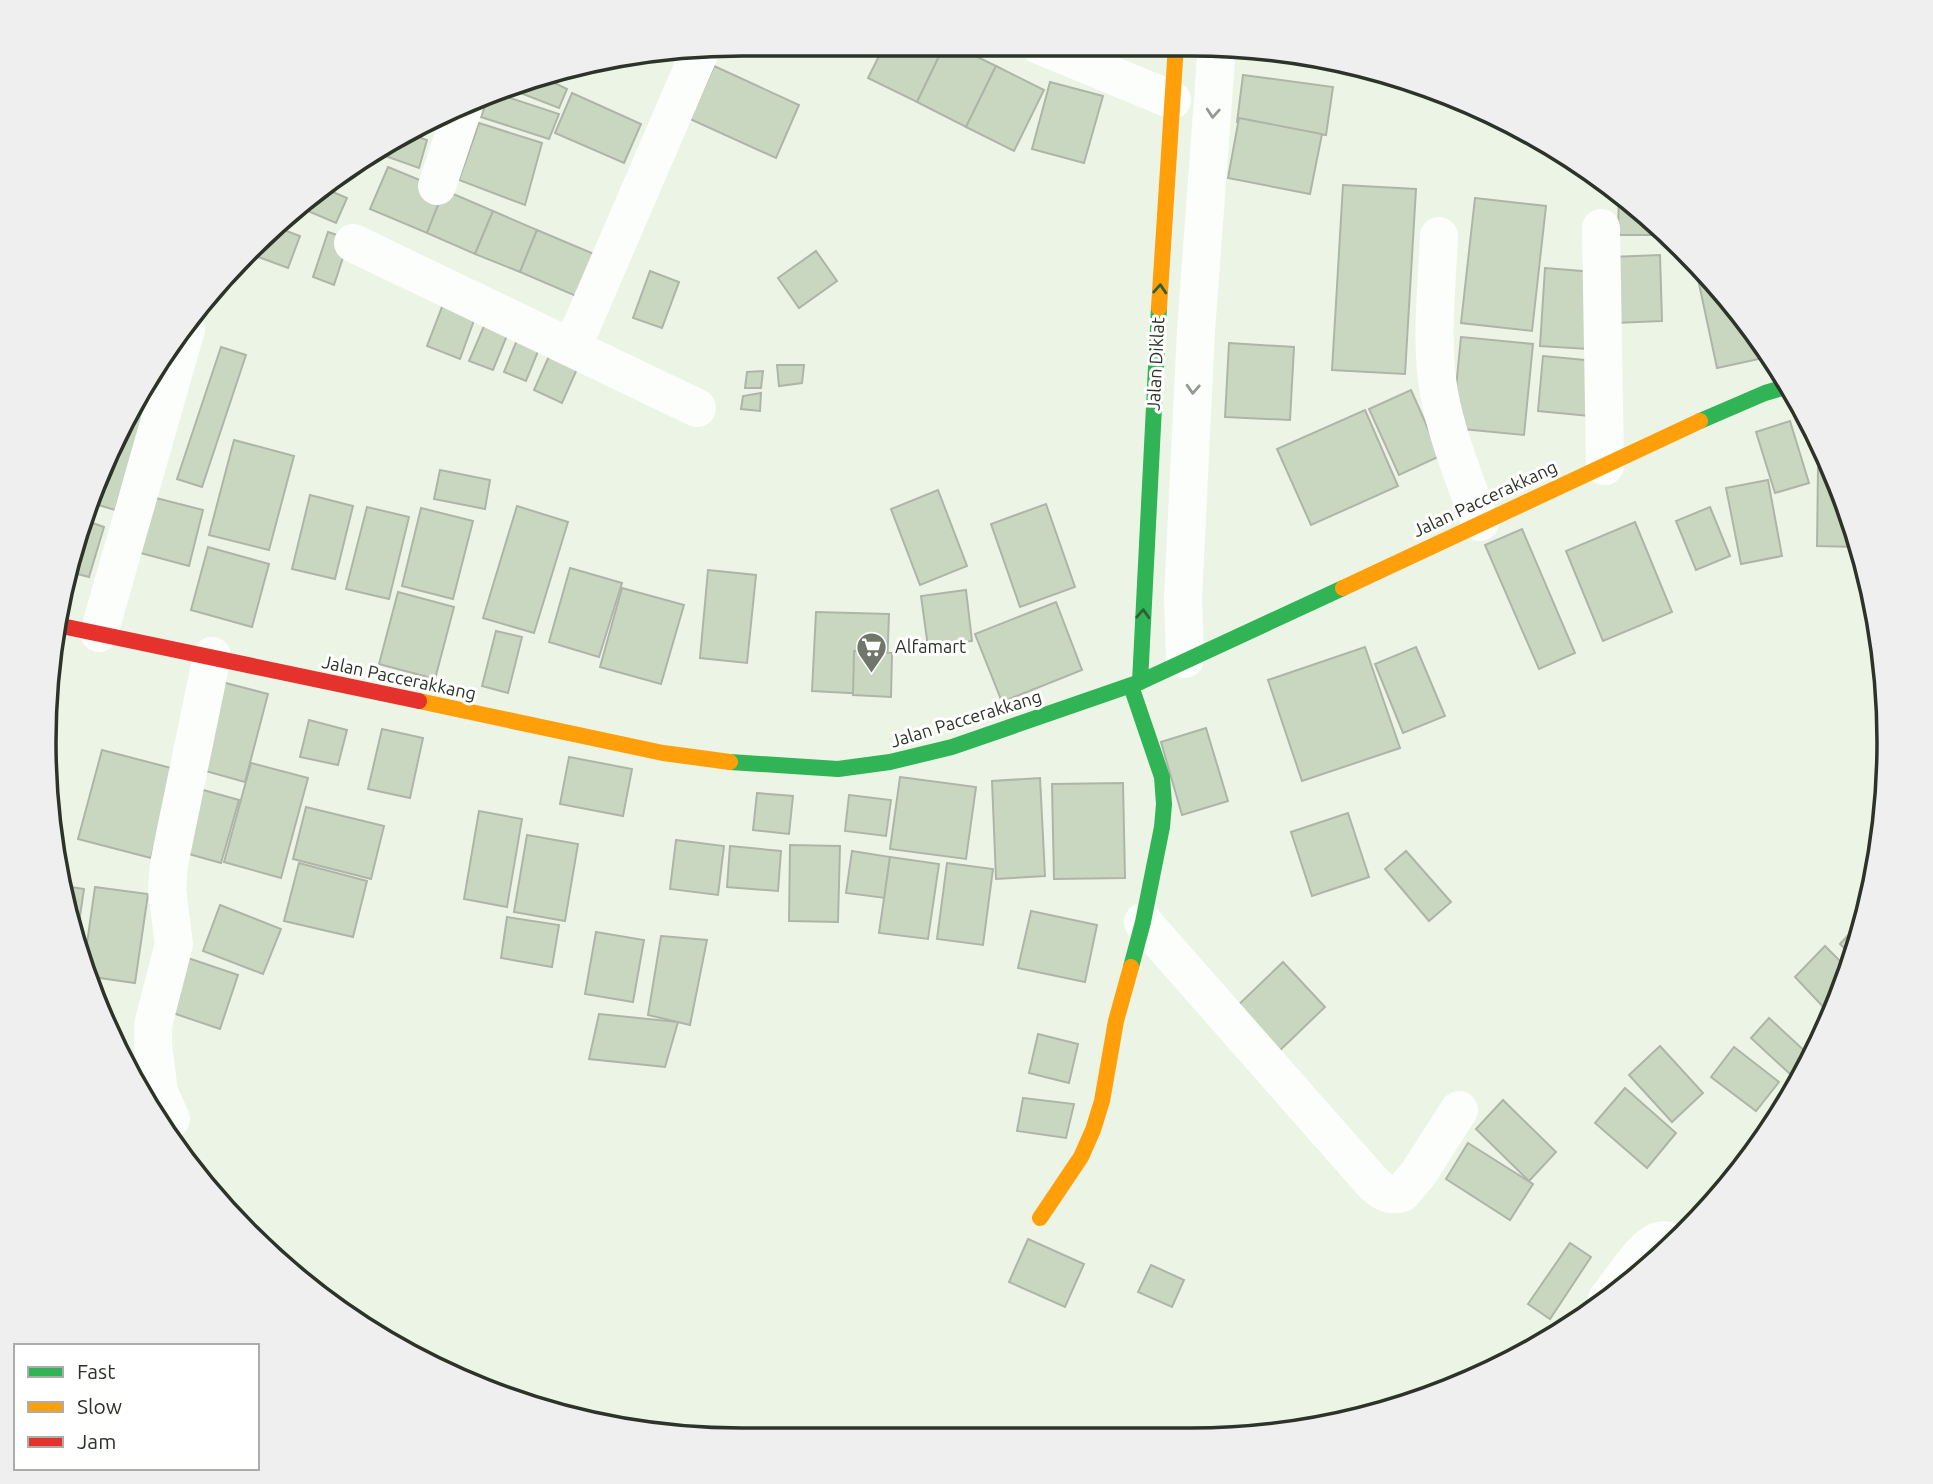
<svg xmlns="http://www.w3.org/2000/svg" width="1933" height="1484" font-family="Ubuntu,sans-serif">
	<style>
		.building { fill: #cad7c0; stroke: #aeb5a8; stroke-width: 2 }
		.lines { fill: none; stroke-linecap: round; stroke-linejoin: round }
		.street { stroke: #fcfefb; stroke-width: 38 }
		.fast { stroke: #30b455; stroke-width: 16 }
		.slow { stroke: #ff9f0a; stroke-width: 16 }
		.jam { stroke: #e5322d; stroke-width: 16 }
		.oneway { stroke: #949892 }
		.oneway2 { stroke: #2e6038 }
		.labels { text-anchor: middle; stroke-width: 6; stroke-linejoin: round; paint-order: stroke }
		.street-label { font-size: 18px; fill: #2d3328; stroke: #fff }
		.poi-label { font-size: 18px; fill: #2d3328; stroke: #fff; text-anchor: start }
		.rim { fill: none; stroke: #2d3328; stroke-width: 3.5 }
	</style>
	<rect width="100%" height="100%" fill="#ecf5e5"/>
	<g class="building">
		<polygon points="885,44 945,44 917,102 868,78"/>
		<polygon points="945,44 951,44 996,66 966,127 917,102"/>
		<polygon points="714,66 799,105 776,158 690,119"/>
		<polygon points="996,66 1044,90 1014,151 966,127"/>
		<polygon points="569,67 565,80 548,73 561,68"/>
		<polygon points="1243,75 1333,87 1326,135 1237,122"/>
		<polygon points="540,76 567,89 559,108 510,89"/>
		<polygon points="1050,82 1103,96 1084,163 1032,149"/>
		<polygon points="572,93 641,124 624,163 555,133"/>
		<polygon points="498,94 559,114 549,139 481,117 488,98"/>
		<polygon points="1239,118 1322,134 1310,194 1228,178"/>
		<polygon points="433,121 429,132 415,128"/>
		<polygon points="479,123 542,143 525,205 459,180"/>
		<polygon points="405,132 427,140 419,168 374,152 393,138"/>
		<polygon points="388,167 444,190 427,233 370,209"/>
		<polygon points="1343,185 1416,189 1405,374 1332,370"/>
		<polygon points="326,189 347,198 336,223 301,208"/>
		<polygon points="444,190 493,211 475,254 427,233"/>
		<polygon points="1619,191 1655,224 1655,235 1618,235"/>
		<polygon points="1475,198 1546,206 1532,331 1461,323"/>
		<polygon points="493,211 537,230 520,272 475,254"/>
		<polygon points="276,227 300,236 288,268 245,252"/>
		<polygon points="537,230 601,257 583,299 520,272"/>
		<polygon points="328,232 349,239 334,285 313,277"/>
		<polygon points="816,251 837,281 799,308 778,278"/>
		<polygon points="1660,255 1662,321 1614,323 1611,257"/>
		<polygon points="1698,264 1716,281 1766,346 1768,357 1717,368 1695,265"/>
		<polygon points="1545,268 1594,272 1588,349 1540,346"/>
		<polygon points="650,271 679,282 662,328 633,318"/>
		<polygon points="445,299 477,312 460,359 427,346"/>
		<polygon points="487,319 510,328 493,370 469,361"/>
		<polygon points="521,330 543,339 526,381 504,372"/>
		<polygon points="1461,337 1533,344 1524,435 1452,428"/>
		<polygon points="1229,343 1294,347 1290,420 1225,417"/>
		<polygon points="221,347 246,355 202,487 177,479"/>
		<polygon points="553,347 581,360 562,403 534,390"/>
		<polygon points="1543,356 1595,361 1589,416 1538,411"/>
		<polygon points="777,365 804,365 802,383 779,386"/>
		<polygon points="763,371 761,388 745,388 747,372"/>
		<polygon points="1411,390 1440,456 1399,475 1369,409"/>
		<polygon points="761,393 760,411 741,409 743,396"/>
		<polygon points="132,406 146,411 115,510 92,503"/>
		<polygon points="1365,410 1398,486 1311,525 1277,449"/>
		<polygon points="1790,421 1809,483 1775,493 1756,432"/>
		<polygon points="234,440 294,456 269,550 209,535"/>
		<polygon points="1818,468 1833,468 1836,475 1858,547 1817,546"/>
		<polygon points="440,470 490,480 485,509 434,499"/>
		<polygon points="1768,480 1782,556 1741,564 1726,488"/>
		<polygon points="938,490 967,566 920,585 891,509"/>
		<polygon points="310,495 353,506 335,579 292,569"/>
		<polygon points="152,497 203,510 189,566 137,552"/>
		<polygon points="1046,504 1075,587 1020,607 991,524"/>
		<polygon points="517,506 568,522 534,633 483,618"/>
		<polygon points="367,507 409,517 389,599 346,589"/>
		<polygon points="1710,507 1730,556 1696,570 1676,521"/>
		<polygon points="421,508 473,521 453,599 402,586"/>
		<polygon points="84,520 104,527 89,577 66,571"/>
		<polygon points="1635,522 1672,612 1603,641 1566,551"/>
		<polygon points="1522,529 1575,653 1539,669 1485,545"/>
		<polygon points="208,547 269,564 252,627 191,610"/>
		<polygon points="570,568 622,583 599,657 549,642"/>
		<polygon points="708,570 756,575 747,663 700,658"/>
		<polygon points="622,588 684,605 661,684 600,667"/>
		<polygon points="966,590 972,641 928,647 921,596"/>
		<polygon points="398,592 454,607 435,679 379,664"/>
		<polygon points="1056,602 1082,670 1002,702 975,634"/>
		<polygon points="816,612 889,614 886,695 812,691"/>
		<polygon points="496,631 522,637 508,693 482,686"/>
		<polygon points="1365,647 1400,748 1302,781 1268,680"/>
		<polygon points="1416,647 1445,716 1403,733 1375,664"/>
		<polygon points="854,651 892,653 891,697 853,695"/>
		<polygon points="218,681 268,694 245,782 195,768"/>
		<polygon points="309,720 347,730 338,765 300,757"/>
		<polygon points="1206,728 1228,801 1182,815 1161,742"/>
		<polygon points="382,729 423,738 410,798 368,789"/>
		<polygon points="102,750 175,769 151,858 78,839"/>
		<polygon points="569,757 632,769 623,816 560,804"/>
		<polygon points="251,763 308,778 281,878 224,862"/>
		<polygon points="900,777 976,787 966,859 890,849"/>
		<polygon points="1040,778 1045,876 996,879 992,781"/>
		<polygon points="1123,783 1125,878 1054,879 1052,784"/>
		<polygon points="196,788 239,800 221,863 178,851"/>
		<polygon points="757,793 793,796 789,834 753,830"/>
		<polygon points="849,795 891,800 886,836 845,831"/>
		<polygon points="306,807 384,826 371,879 293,859"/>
		<polygon points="479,811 522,819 507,907 464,899"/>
		<polygon points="1348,813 1369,877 1312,896 1291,832"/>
		<polygon points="527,835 578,844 565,921 514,912"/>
		<polygon points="676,840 724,846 718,895 670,889"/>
		<polygon points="790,845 840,846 838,922 789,921"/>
		<polygon points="730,846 781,851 778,891 727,887"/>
		<polygon points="852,851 890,857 885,898 846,893"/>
		<polygon points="1406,851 1451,902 1429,921 1385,869"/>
		<polygon points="890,857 939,864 928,939 879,933"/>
		<polygon points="299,863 367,881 353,937 284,921"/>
		<polygon points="947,863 993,869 983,945 937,939"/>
		<polygon points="65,886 84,889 76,943"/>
		<polygon points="95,887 148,894 135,983 86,976 83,971"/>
		<polygon points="220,905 281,929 263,974 203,951"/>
		<polygon points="1031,911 1097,925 1085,982 1018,968"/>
		<polygon points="507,917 559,925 552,967 501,958"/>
		<polygon points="1864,918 1852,956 1840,944"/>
		<polygon points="596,932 644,940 633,1002 585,994"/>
		<polygon points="661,936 707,940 690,1025 648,1015"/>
		<polygon points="1825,946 1848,969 1838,1004 1829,1013 1795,977"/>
		<polygon points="176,954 238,975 220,1029 158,1008"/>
		<polygon points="1283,962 1325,1007 1275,1055 1233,1010"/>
		<polygon points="599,1014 678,1022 665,1067 589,1059"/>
		<polygon points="1769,1018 1808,1054 1790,1074 1751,1038"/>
		<polygon points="1038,1034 1078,1044 1069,1083 1029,1073"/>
		<polygon points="1660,1046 1703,1093 1672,1122 1629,1075"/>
		<polygon points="1734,1047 1779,1082 1756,1111 1711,1077"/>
		<polygon points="1625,1088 1676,1133 1647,1168 1595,1123"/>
		<polygon points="1023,1098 1074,1104 1066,1138 1017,1131"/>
		<polygon points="1503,1100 1556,1152 1529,1181 1476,1129"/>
		<polygon points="1468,1143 1533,1184 1510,1220 1446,1179"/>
		<polygon points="1028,1239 1084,1264 1065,1307 1009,1282"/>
		<polygon points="1570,1243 1591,1257 1550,1319 1528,1304"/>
		<polygon points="1151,1265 1184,1280 1172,1307 1138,1292"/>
	</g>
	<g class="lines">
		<g class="street">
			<polyline points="1039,45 1172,100"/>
			<polyline points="437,186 463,108"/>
			<polyline points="1601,228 1605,466"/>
			<path d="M1439,236C1437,287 1430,342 1439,393C1447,437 1465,480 1480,522"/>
			<polyline points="353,243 697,408"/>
			<polyline points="572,348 701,49"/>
			<polyline points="99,633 186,329"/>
			<polyline points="1185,659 1183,598 1196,331 1217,45"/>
			<path d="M1143,922L1372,1182C1381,1191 1389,1197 1402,1193L1418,1174L1459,1110"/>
			<polyline points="171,1119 159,1092 153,1045 153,1025 174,944 167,890 169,864 212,656"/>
			<path d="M1607,1299C1618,1286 1643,1245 1659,1241C1665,1239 1670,1241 1675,1244"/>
		</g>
		<g class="fast">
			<polyline points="1700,421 1765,393 1789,386"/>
			<polyline points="1140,682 1159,308"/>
			<polyline points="730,762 838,769 890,762 952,747 1140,682 1343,588"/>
			<polyline points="1131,967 1143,922 1162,827 1164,804 1162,777 1131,686"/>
		</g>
		<g class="slow">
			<polyline points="1159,308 1176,45"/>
			<polyline points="1343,588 1700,421"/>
			<polyline points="419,701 663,753 730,762"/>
			<polyline points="1040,1218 1081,1157 1093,1130 1102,1101 1116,1021 1131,967"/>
		</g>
		<polyline class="jam" points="57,625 419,701"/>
	</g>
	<defs><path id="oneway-chevron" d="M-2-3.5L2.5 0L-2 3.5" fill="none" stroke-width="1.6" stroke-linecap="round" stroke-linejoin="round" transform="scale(1.75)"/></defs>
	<g class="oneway">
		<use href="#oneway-chevron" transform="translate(1213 113) rotate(94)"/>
		<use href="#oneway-chevron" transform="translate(1193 389) rotate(93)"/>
	</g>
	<g class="oneway2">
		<use href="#oneway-chevron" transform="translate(1160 289) rotate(-86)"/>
		<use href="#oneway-chevron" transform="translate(1143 614) rotate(-87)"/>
	</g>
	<defs>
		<symbol id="supermarket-pin" viewBox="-11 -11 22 30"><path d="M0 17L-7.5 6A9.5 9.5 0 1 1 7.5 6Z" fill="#70776a" stroke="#fff"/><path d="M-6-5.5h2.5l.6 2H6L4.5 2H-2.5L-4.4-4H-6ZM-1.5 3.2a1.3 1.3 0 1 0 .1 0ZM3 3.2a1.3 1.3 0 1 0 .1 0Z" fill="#fff"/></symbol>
	</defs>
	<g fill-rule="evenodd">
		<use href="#supermarket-pin" x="854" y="630" width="35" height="47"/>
	</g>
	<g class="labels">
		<g class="street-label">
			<text transform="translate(1156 364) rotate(-87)" y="6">Jalan Diklat</text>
			<text transform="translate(1485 499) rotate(-25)" y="6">Jalan Paccerakkang</text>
			<text transform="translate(399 678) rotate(12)" y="6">Jalan Paccerakkang</text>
			<text transform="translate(966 719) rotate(-17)" y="6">Jalan Paccerakkang</text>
		</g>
		<g class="poi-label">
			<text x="895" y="653">Alfamart</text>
		</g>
	</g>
	<path d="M0 0H1933V1484H0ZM742 56H1191A686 686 0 0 1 1877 742V742A686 686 0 0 1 1191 1428H742A686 686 0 0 1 56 742V742A686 686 0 0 1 742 56Z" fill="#eeefee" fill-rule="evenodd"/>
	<path class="rim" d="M742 56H1191A686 686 0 0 1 1877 742V742A686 686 0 0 1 1191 1428H742A686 686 0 0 1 56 742V742A686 686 0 0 1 742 56Z"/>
	<rect x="14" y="1344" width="245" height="126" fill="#ffffff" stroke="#abada9" stroke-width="2"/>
	<rect x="28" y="1367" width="35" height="10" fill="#30b455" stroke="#abada9" stroke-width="2"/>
	<text x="77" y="1379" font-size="21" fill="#2d3328">Fast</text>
	<rect x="28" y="1402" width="35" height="10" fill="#ff9f0a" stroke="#abada9" stroke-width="2"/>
	<text x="77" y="1414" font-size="21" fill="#2d3328">Slow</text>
	<rect x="28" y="1437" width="35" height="10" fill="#e5322d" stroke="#abada9" stroke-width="2"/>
	<text x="77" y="1449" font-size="21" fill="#2d3328">Jam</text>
</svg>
